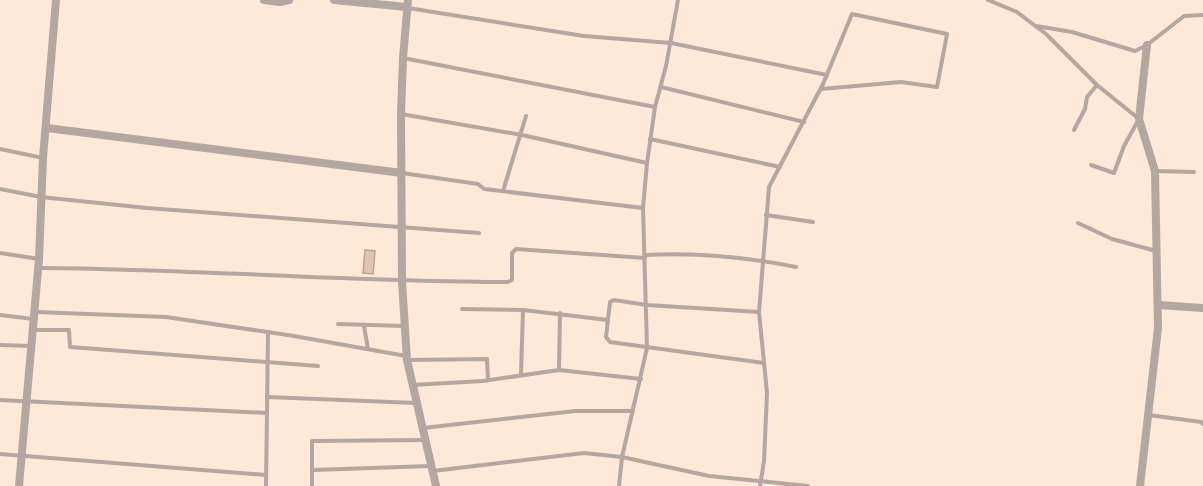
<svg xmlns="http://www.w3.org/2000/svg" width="1203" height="486" font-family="Karla,sans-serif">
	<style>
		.building { fill: #e0c4b1; stroke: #bda290; stroke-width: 1.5 }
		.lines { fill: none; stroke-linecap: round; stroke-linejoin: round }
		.service { stroke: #b4a6a0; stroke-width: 4 }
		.minor { stroke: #b4a6a0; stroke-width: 8 }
	</style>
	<rect width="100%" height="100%" fill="#fee8d8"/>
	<polygon class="building" points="365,250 375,251 373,274 363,273"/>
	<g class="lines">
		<g class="service">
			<polyline points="988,0 1017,12 1046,34 1097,85"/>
			<polyline points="408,8 584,36 671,43 827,75"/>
			<polyline points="1036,26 1072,32 1135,51 1147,45 1184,16 1203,15"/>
			<polyline points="403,58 655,107"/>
			<polyline points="661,87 804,122"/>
			<polyline points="401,114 522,135 647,163"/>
			<polyline points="1074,130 1085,109 1087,97 1097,85 1139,119 1124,146 1114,173 1091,165"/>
			<polyline points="650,139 780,167"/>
			<polyline points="0,149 43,158"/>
			<polyline points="1156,171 1194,172"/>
			<polyline points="402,173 478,184 484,189 643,208"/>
			<polyline points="0,189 41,197 147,208 479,233"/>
			<polyline points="503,191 526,116"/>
			<polyline points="766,215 813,222"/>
			<polyline points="1078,223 1112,239 1156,251"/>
			<polyline points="0,253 39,259"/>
			<path d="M645,255C695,252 746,257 796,267"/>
			<path d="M40,268C196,269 352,282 508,282L512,280V253L516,249L645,258"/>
			<polyline points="462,309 523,310 608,320"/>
			<polyline points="36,312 166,317 294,336 406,356"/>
			<polyline points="759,312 647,305 614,300 610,302 606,337 610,342 764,363"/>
			<polyline points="0,315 33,319"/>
			<polyline points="338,324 404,326"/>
			<polyline points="364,326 368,349"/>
			<polyline points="33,330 69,330 70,347 318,366"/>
			<polyline points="0,345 31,346"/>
			<polyline points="407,360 487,359 488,380"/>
			<polyline points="559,370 560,313"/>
			<polyline points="521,374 523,310"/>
			<polyline points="412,385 483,381 559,370 641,379"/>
			<polyline points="267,397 416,403"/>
			<polyline points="0,400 267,413"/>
			<polyline points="1149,415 1201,422 1203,424"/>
			<polyline points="423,428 575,411 633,411"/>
			<polyline points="0,454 266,475"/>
			<polyline points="313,470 430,466"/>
			<polyline points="433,471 584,453 622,457 709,476 808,486"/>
			<polyline points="266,486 268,333"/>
			<polyline points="312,486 312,441 426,440"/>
			<polyline points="619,486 622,457 647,348 643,208 647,163 655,107 666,66 678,0"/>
			<polyline points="760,486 764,461 767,393 759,312 769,187 823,84 852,14 947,34 937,87 901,82 821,89"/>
		</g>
		<g class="minor">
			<polyline points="264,0 280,2 289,0"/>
			<polyline points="334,0 407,7"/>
			<polyline points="408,0 403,58 401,114 402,282 407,360 436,486"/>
			<polyline points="47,128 402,173"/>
			<polyline points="1158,305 1203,308"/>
			<polyline points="19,486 39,259 43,158 56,0"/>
			<polyline points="1140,486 1158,328 1155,171 1139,119 1147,45"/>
		</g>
	</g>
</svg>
